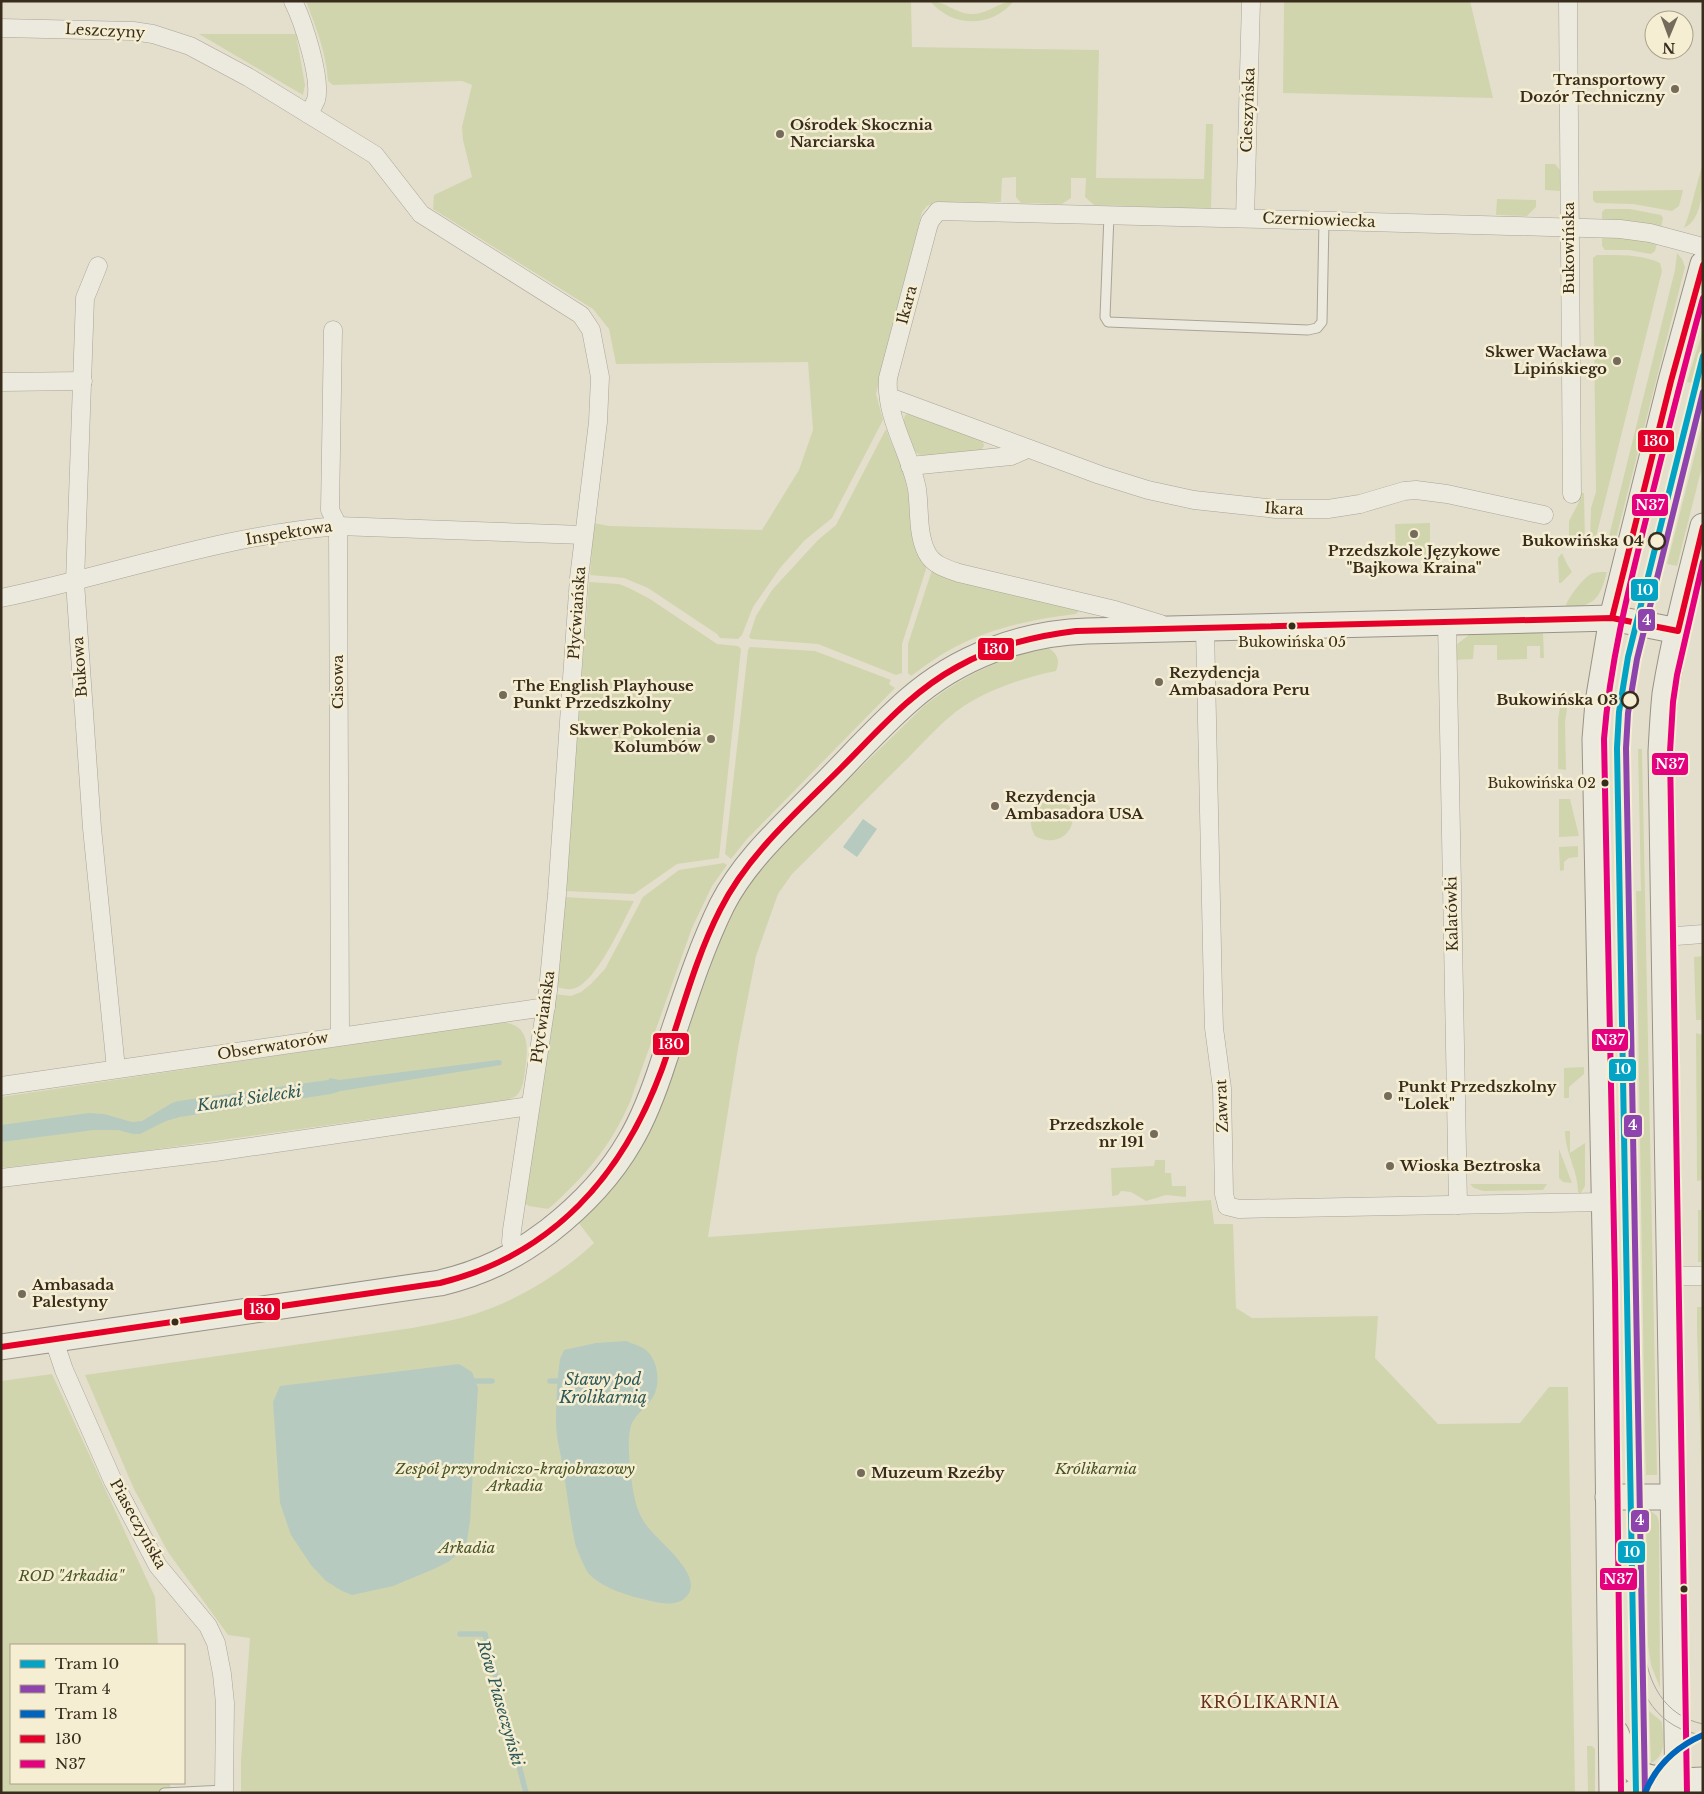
<svg xmlns="http://www.w3.org/2000/svg" width="1704" height="1794" font-family="'Libre Baskerville',serif">
	<style>
		.green { fill: #d1d5ae }
		.water { fill: #b7cac0 }
		.lines { fill: none; stroke-linecap: round; stroke-linejoin: round }
		.stream { stroke: #b7cac0; stroke-width: 5.5 }
		.lane-casing { stroke: #a9a496; stroke-width: 11 }
		.street-casing { stroke: #a9a496; stroke-width: 19 }
		.secondary-casing { stroke: #999385; stroke-width: 27 }
		.lane { stroke: #ece9de; stroke-width: 9 }
		.street { stroke: #ece9de; stroke-width: 18 }
		.secondary { stroke: #ece9de; stroke-width: 25 }
		.tram { stroke: #aba89e; stroke-width: 1 }
		.bus-1-casing { stroke: #f6eed2; stroke-width: 10 }
		.bus-2-casing { stroke: #f6eed2; stroke-width: 10 }
		.bus-1 { stroke: #e4002b; stroke-width: 6 }
		.bus-2 { stroke: #e5007d; stroke-width: 6 }
		.tram-1-casing { stroke: #f6eed2; stroke-width: 10 }
		.tram-2-casing { stroke: #f6eed2; stroke-width: 10 }
		.tram-3-casing { stroke: #f6eed2; stroke-width: 10 }
		.tram-1 { stroke: #03a3c5; stroke-width: 6 }
		.tram-2 { stroke: #8e44ad; stroke-width: 6 }
		.tram-3 { stroke: #0065bd; stroke-width: 6 }
		.poi-dot { fill: #746b5a; stroke: #f6eed2; stroke-width: 2 }
		.stop-dot { fill: #f6eed2; stroke: #382c1d; stroke-width: 2.5 }
		.bus-dot { fill: #382c1d; stroke: #f6eed2; stroke-width: 2 }
		.labels { text-anchor: middle; stroke-width: 5; stroke-linejoin: round; paint-order: stroke }
		.bus-label { font-size: 14px; fill: #382c1d; stroke: #f6eed2 }
		.street-label { font-size: 15px; fill: #382c1d; stroke: #f6eed2 }
		.poi-label { font-size: 15px; font-weight: bold; fill: #382c1d; stroke: #f6eed2; text-anchor: start }
		.stop-label { font-size: 15px; font-weight: bold; fill: #382c1d; stroke: #f6eed2; text-anchor: end }
		.park-label { font-size: 15px; font-style: italic; fill: #455523; stroke: #f6eed2 }
		.water-label { font-size: 16px; font-style: italic; fill: #2c5858; stroke: #f6eed2 }
		.neighbourhood-label { font-size: 16px; letter-spacing: 1px; fill: #66311c; stroke: #f6eed2 }
		.line-badge { stroke: #f6eed2; stroke-width: 2 }
		.badge-label { font-size: 14px; text-anchor: middle; font-weight: bold; fill: #fff }
	</style>
	<rect width="100%" height="100%" fill="#e4dfcc"/>
	<g class="green">
		<path d="M306,1H911L912,47L1099,50L1096,178L1204,179L1206,124H1213L1211,209L1094,205L1085,197L1086,178H1071V198L1062,204L1021,203L1016,197V177L1002,178L1001,202L934,203L927,206L922,212L876,394L883,420L832,518L804,541L780,568L753,607L742,635L738,639L720,638L717,634L648,588L624,578L590,575L594,523L609,526L762,530L799,470L813,430L808,362L616,364L609,329L593,309L433,209L434,195L472,177L463,140L462,127L472,85L462,81L333,85L328,81C326,52 316,28 306,1Z"/>
		<path d="M930,1C945,1 955,13 970,14C988,15 999,1 1014,1C992,28 952,28 930,1Z"/>
		<polygon points="1284,1 1470,1 1493,98 1283,93"/>
		<polygon points="199,34 296,34 305,85 303,95"/>
		<path d="M1703,162C1703,183 1704,219 1684,228L1689,214Z"/>
		<polygon points="1545,164 1555,164 1560,170 1560,191 1545,190"/>
		<polygon points="1683,190 1679,206 1672,211 1633,204 1596,203 1593,200 1593,191"/>
		<polygon points="1497,199 1536,200 1536,207 1527,216 1496,215"/>
		<polygon points="1605,209 1630,209 1661,215 1663,218 1661,227 1639,222 1602,220 1602,212"/>
		<polygon points="1602,237 1634,239 1657,243 1655,251 1651,254 1629,250 1605,250 1602,246"/>
		<polygon points="1677,253 1682,259 1685,267 1613,550 1606,548 1675,270"/>
		<path d="M1597,255C1617,255 1642,254 1660,263L1662,271L1595,541L1590,542L1591,508L1596,492L1593,258Z"/>
		<polygon points="1703,330 1703,339 1692,383 1687,382"/>
		<path d="M908,414L983,441L984,446L981,450C970,451 925,458 918,454C913,450 911,443 909,437C906,430 902,422 905,415Z"/>
		<polygon points="1703,422 1703,463 1677,566 1667,564"/>
		<path d="M886,429C893,448 903,468 907,488C914,516 906,542 927,566L902,644V673L896,675L818,644L751,639L749,637L756,616L772,590L818,540L836,525Z"/>
		<polygon points="1581,493 1584,493 1585,544 1582,547 1569,547 1569,521 1579,502"/>
		<polygon points="1430,523 1430,553 1428,556 1396,556 1395,524"/>
		<polygon points="1562,553 1567,564 1572,572 1561,583 1559,583 1558,558"/>
		<path d="M932,570L966,582L1079,611L1076,614C1035,619 994,627 957,646C941,654 926,665 911,676L908,673V644Z"/>
		<path d="M1607,572C1599,600 1595,606 1565,608C1566,600 1583,578 1591,574C1595,572 1602,572 1607,572Z"/>
		<polygon points="589,582 619,584 629,588 650,599 717,644 738,646 741,649 719,858 677,864 634,894 565,891"/>
		<polygon points="1543,632 1544,658 1540,658 1540,646 1527,646 1527,659 1497,660 1497,645 1474,645 1473,659 1454,660 1454,649 1457,644 1469,635"/>
		<polygon points="750,647 815,651 891,680 889,684 895,688 747,839 731,859 725,854 748,650"/>
		<path d="M1049,648C1058,655 1060,660 1056,671C1026,677 990,689 964,706C943,720 926,740 908,758C869,796 831,836 792,874L778,894L756,956L738,1048L708,1237L1211,1200L1214,1224H1233L1236,1308L1252,1318L1378,1316L1375,1358L1438,1424L1520,1423L1549,1387H1568L1575,1793H241V1760L250,1638L228,1635L168,1552L134,1489L85,1375L412,1328C439,1323 468,1318 494,1307C527,1294 568,1268 594,1243L578,1222C617,1193 642,1149 661,1104L726,924C750,875 785,843 822,805C856,772 890,739 924,706C960,677 1003,656 1049,648Z"/>
		<polygon points="1561,701 1568,702 1565,722 1566,770 1558,769 1558,720"/>
		<polygon points="1638,749 1642,749 1657,1475 1646,1475 1645,1449 1636,891 1641,891"/>
		<path d="M1050,799L1064,800C1086,820 1063,852 1035,836C1033,832 1031,828 1031,824C1030,815 1042,802 1050,799Z"/>
		<polygon points="1559,799 1570,799 1579,836 1559,837"/>
		<polygon points="1578,846 1578,857 1569,858 1564,862 1564,870 1560,871 1559,847"/>
		<path d="M724,863L727,865L712,886L692,928L630,1102C610,1147 589,1171 554,1204L548,1209L529,1206L524,1203L555,994L571,996L581,992L591,984L605,969L643,897L679,870Z"/>
		<path d="M564,897L634,901C623,921 596,985 572,989C568,990 561,988 557,987Z"/>
		<polygon points="1703,956 1703,1020 1696,1020 1694,957"/>
		<path d="M501,1022C531,1024 528,1048 525,1071C524,1078 523,1088 518,1094C516,1097 511,1098 508,1100L136,1152L1,1168V1097Z"/>
		<polygon points="1696,1033 1703,1035 1703,1180 1697,1181"/>
		<polygon points="1584,1067 1584,1074 1569,1087 1569,1098 1564,1098 1564,1068"/>
		<path d="M1565,1131H1570V1153L1585,1143V1186L1580,1194L1578,1192C1578,1170 1565,1153 1565,1131Z"/>
		<polygon points="1559,1149 1572,1183 1563,1182 1559,1178"/>
		<polygon points="1155,1160 1165,1160 1165,1173 1171,1173 1172,1186 1186,1186 1186,1197 1166,1195 1146,1201 1131,1192 1121,1191 1118,1195 1112,1196 1111,1168 1154,1166"/>
		<polygon points="1470,1184 1547,1184 1543,1190 1483,1191 1474,1188"/>
		<rect x="1698" y="1210" width="5" height="52"/>
		<polygon points="1697,1307 1703,1307 1703,1528 1697,1330"/>
		<polygon points="52,1374 155,1597 158,1645 11,1645 11,1783 170,1783 171,1793 1,1793 1,1381"/>
		<polygon points="1646,1507 1657,1516 1659,1522 1660,1688 1651,1665 1648,1645"/>
		<path d="M1649,1711L1662,1722C1663,1737 1668,1755 1651,1763Z"/>
		<polygon points="1587,1746 1592,1746 1595,1749 1595,1793 1588,1793"/>
	</g>
	<g class="water">
		<polygon points="863,819 877,829 857,857 843,847"/>
		<polygon points="498,1060 502,1061 501,1065 341,1091 331,1094 180,1117 166,1121 140,1134 133,1134 118,1130 94,1130 1,1142 1,1125 89,1113 104,1114 132,1122 142,1121 172,1103 178,1101 328,1080 330,1078 339,1080"/>
		<path d="M626,1341C633,1344 642,1346 647,1351C658,1361 661,1384 653,1397C648,1406 637,1413 632,1423C626,1438 630,1461 631,1476C633,1491 635,1507 643,1520C653,1539 701,1570 689,1593C681,1607 664,1604 651,1601C630,1596 605,1590 589,1574C585,1569 577,1550 575,1543C570,1519 567,1493 563,1468C561,1454 556,1438 556,1423C556,1402 557,1380 560,1359L564,1350L596,1343Z"/>
		<polygon points="459,1364 472,1372 478,1388 470,1521 467,1541 461,1552 448,1562 434,1569 393,1586 352,1595 342,1591 326,1581 311,1565 291,1535 280,1503 273,1402 280,1386"/>
	</g>
	<g class="lines">
		<g class="stream">
			<polyline points="475,1381 492,1381"/>
			<polyline points="550,1381 558,1381"/>
			<polyline points="460,1634 485,1634 526,1793"/>
		</g>
		<defs>
			<g id="lane">
				<polyline points="1109,215 1105,317 1108,322 1308,330 1317,328 1322,322 1324,221"/>
				<polyline points="164,1793 224,1790"/>
			</g>
			<g id="street">
				<path d="M293,1C303,21 322,79 316,100C314,105 311,110 308,114"/>
				<polyline points="1568,1 1572,494"/>
				<polyline points="1,28 133,31 153,34 190,46 248,77 375,155 421,214 581,315 591,330 600,377 598,422 579,578 557,894 548,991 512,1230 511,1242 516,1254"/>
				<polyline points="1245,218 1251,1"/>
				<polyline points="98,266 85,298 75,582 92,828 116,1069"/>
				<polyline points="333,330 330,510 338,526 340,1036"/>
				<polyline points="1,382 83,381"/>
				<polyline points="889,397 1100,475 1148,490 1194,500 1276,509 1328,509 1360,504 1404,491 1416,490 1447,494 1544,515"/>
				<polyline points="910,466 1011,456 1027,449"/>
				<path d="M1,598C113,575 223,535 338,526L583,535"/>
				<polyline points="1447,622 1458,1205"/>
				<path d="M1161,624L1115,610L959,573C947,569 933,565 927,553C917,534 920,510 917,489C910,452 885,418 888,378L928,227L930,221L938,211L1262,219L1620,229L1650,233L1703,247"/>
				<polyline points="1205,628 1213,994 1214,1028 1222,1088 1224,1194 1227,1206 1239,1209 1604,1202"/>
				<polyline points="1663,937 1703,934"/>
				<polyline points="1,1086 546,1007"/>
				<polyline points="1,1178 215,1152 530,1106"/>
				<polyline points="1670,1276 1703,1276"/>
				<polyline points="54,1340 64,1370 113,1481 158,1566 208,1626 216,1643 222,1674 225,1703 224,1793"/>
			</g>
			<g id="secondary">
				<path d="M1,1347L440,1283C482,1273 515,1257 549,1231C581,1206 610,1176 630,1141C645,1116 655,1088 664,1060C682,1008 698,954 722,905C745,860 784,826 819,790C849,760 877,728 909,700C958,657 1022,633 1087,631L1612,618L1678,631"/>
				<polyline points="1608,1497 1673,1497"/>
				<path d="M1616,1733C1633,1775 1631,1777 1678,1781"/>
				<polyline points="1612,1793 1606,1283 1595,739 1598,702 1612,618 1671,381 1703,264"/>
				<path d="M1633,1793C1654,1781 1679,1781 1703,1780"/>
				<path d="M1678,1793L1661,752C1662,733 1663,713 1665,694C1674,638 1689,581 1703,526"/>
			</g>
		</defs>
		<use href="#lane" class="lane-casing"/>
		<use href="#street" class="street-casing"/>
		<use href="#secondary" class="secondary-casing"/>
		<use href="#lane" class="lane"/>
		<use href="#street" class="street"/>
		<use href="#secondary" class="secondary"/>
		<g class="tram">
			<path d="M1644,1646C1647,1682 1664,1716 1703,1724"/>
			<path d="M1633,1651C1637,1693 1658,1729 1703,1735"/>
		</g>
		<defs>
			<g id="bus-1">
				<polyline points="1612,618 1671,381 1703,265"/>
				<path d="M1,1347L440,1283C553,1255 623,1175 662,1069C681,1016 694,961 720,910C748,854 798,811 841,768C878,731 911,692 957,667C994,646 1034,636 1076,631L1612,618L1678,631L1703,527"/>
			</g>
			<g id="bus-2">
				<path d="M1621,1793L1615,1283L1604,739C1610,662 1628,591 1647,515C1665,443 1683,370 1703,298"/>
				<polyline points="1687,1793 1670,752 1673,702 1677,675 1703,562"/>
			</g>
		</defs>
		<use href="#bus-1" class="bus-1-casing"/>
		<use href="#bus-2" class="bus-2-casing"/>
		<use href="#bus-1" class="bus-1"/>
		<use href="#bus-2" class="bus-2"/>
		<defs>
			<polyline id="tram-1" points="1636,1793 1617,748 1619,712 1628,657 1703,356"/>
			<polyline id="tram-2" points="1645,1793 1626,748 1628,713 1637,659 1703,392"/>
			<path id="tram-3" d="M1645,1793C1656,1765 1676,1747 1703,1735"/>
		</defs>
		<use href="#tram-1" class="tram-1-casing"/>
		<use href="#tram-2" class="tram-2-casing"/>
		<use href="#tram-3" class="tram-3-casing"/>
		<use href="#tram-1" class="tram-1"/>
		<use href="#tram-2" class="tram-2"/>
		<use href="#tram-3" class="tram-3"/>
	</g>
	<g class="poi-dot">
		<circle cx="1675" cy="89" r="5"/>
		<circle cx="780" cy="134" r="5"/>
		<circle cx="1617" cy="361" r="5"/>
		<circle cx="1414" cy="534" r="5"/>
		<circle cx="1159" cy="682" r="5"/>
		<circle cx="503" cy="695" r="5"/>
		<circle cx="711" cy="739" r="5"/>
		<circle cx="995" cy="806" r="5"/>
		<circle cx="1388" cy="1096" r="5"/>
		<circle cx="1154" cy="1134" r="5"/>
		<circle cx="1390" cy="1166" r="5"/>
		<circle cx="22" cy="1294" r="5"/>
		<circle cx="861" cy="1473" r="5"/>
	</g>
	<g class="stop-dot">
		<circle cx="1657" cy="541" r="8"/>
		<circle cx="1630" cy="700" r="8"/>
	</g>
	<g class="bus-dot">
		<circle cx="1292" cy="626" r="4.5"/>
		<circle cx="1605" cy="783" r="4.5"/>
		<circle cx="175" cy="1322" r="4.5"/>
		<circle cx="1684" cy="1589" r="4.5"/>
	</g>
	<g class="labels">
		<g class="bus-label">
			<text x="1292" y="647">Bukowińska 05</text>
			<text x="1596" y="788" text-anchor="end">Bukowińska 02</text>
		</g>
		<g class="street-label">
			<text transform="translate(105 31) rotate(3)" y="5">Leszczyny</text>
			<text transform="translate(1248 110) rotate(-88)" y="5">Cieszyńska</text>
			<text transform="translate(1319 220) rotate(2)" y="5">Czerniowiecka</text>
			<text transform="translate(1569 248) rotate(-90)" y="5">Bukowińska</text>
			<text transform="translate(907 305) rotate(-75)" y="5">Ikara</text>
			<text transform="translate(1284 509) rotate(3)" y="5">Ikara</text>
			<text transform="translate(289 533) rotate(-9)" y="5">Inspektowa</text>
			<text transform="translate(577 613) rotate(-86)" y="5">Płyćwiańska</text>
			<text transform="translate(80 667) rotate(-94)" y="5">Bukowa</text>
			<text transform="translate(338 682) rotate(-90)" y="5">Cisowa</text>
			<text transform="translate(1452 914) rotate(-91)" y="5">Kalatówki</text>
			<text transform="translate(543 1017) rotate(-82)" y="5">Płyćwiańska</text>
			<text transform="translate(273 1046) rotate(-9)" y="5">Obserwatorów</text>
			<text transform="translate(1222 1106) rotate(-92)" y="5">Zawrat</text>
			<text transform="translate(138 1524) rotate(61)" y="5">Piaseczyńska</text>
		</g>
		<g class="poi-label">
			<text x="1665" y="85" text-anchor="end">Transportowy<tspan x="1665" dy="17">Dozór Techniczny</tspan></text>
			<text x="790" y="130">Ośrodek Skocznia<tspan x="790" dy="17">Narciarska</tspan></text>
			<text x="1607" y="357" text-anchor="end">Skwer Wacława<tspan x="1607" dy="17">Lipińskiego</tspan></text>
			<text x="1414" y="556" text-anchor="middle">Przedszkole Językowe<tspan x="1414" dy="17">"Bajkowa Kraina"</tspan></text>
			<text x="1169" y="678">Rezydencja<tspan x="1169" dy="17">Ambasadora Peru</tspan></text>
			<text x="513" y="691">The English Playhouse<tspan x="513" dy="17">Punkt Przedszkolny</tspan></text>
			<text x="701" y="735" text-anchor="end">Skwer Pokolenia<tspan x="701" dy="17">Kolumbów</tspan></text>
			<text x="1005" y="802">Rezydencja<tspan x="1005" dy="17">Ambasadora USA</tspan></text>
			<text x="1398" y="1092">Punkt Przedszkolny<tspan x="1398" dy="17">"Lolek"</tspan></text>
			<text x="1144" y="1130" text-anchor="end">Przedszkole<tspan x="1144" dy="17">nr 191</tspan></text>
			<text x="1400" y="1171">Wioska Beztroska</text>
			<text x="32" y="1290">Ambasada<tspan x="32" dy="17">Palestyny</tspan></text>
			<text x="871" y="1478">Muzeum Rzeźby</text>
		</g>
		<g class="stop-label">
			<text x="1644" y="546">Bukowińska 04</text>
			<text x="1618" y="705">Bukowińska 03</text>
		</g>
		<g class="park-label">
			<text x="515" y="1474">Zespół przyrodniczo-krajobrazowy<tspan x="515" dy="17">Arkadia</tspan></text>
			<text x="1096" y="1474">Królikarnia</text>
			<text x="467" y="1553">Arkadia</text>
			<text x="71" y="1581">ROD "Arkadia"</text>
		</g>
		<g class="water-label">
			<text transform="translate(249 1098) rotate(-8)" y="6">Kanał Sielecki</text>
			<text x="603" y="1385">Stawy pod<tspan x="603" dy="18">Królikarnią</tspan></text>
			<text transform="translate(501 1703) rotate(74)" y="6">Rów Piaseczyński</text>
		</g>
		<g class="neighbourhood-label">
			<text x="1270" y="1708">KRÓLIKARNIA</text>
		</g>
	</g>
	<g class="line-badge">
		<rect x="1637" y="429" width="38" height="24" rx="5" fill="#e4002b"/>
		<rect x="1631" y="493" width="38" height="24" rx="5" fill="#e5007d"/>
		<rect x="1630" y="578" width="29" height="24" rx="5" fill="#03a3c5"/>
		<rect x="1637" y="608" width="19" height="24" rx="5" fill="#8e44ad"/>
		<rect x="977" y="637" width="38" height="24" rx="5" fill="#e4002b"/>
		<rect x="1651" y="752" width="38" height="24" rx="5" fill="#e5007d"/>
		<rect x="1591" y="1028" width="38" height="24" rx="5" fill="#e5007d"/>
		<rect x="652" y="1032" width="38" height="24" rx="5" fill="#e4002b"/>
		<rect x="1608" y="1058" width="29" height="24" rx="5" fill="#03a3c5"/>
		<rect x="1623" y="1114" width="20" height="24" rx="5" fill="#8e44ad"/>
		<rect x="243" y="1297" width="38" height="24" rx="5" fill="#e4002b"/>
		<rect x="1630" y="1509" width="20" height="24" rx="5" fill="#8e44ad"/>
		<rect x="1617" y="1540" width="29" height="24" rx="5" fill="#03a3c5"/>
		<rect x="1599" y="1567" width="39" height="24" rx="5" fill="#e5007d"/>
	</g>
	<g class="badge-label">
		<text x="1656" y="446">130</text>
		<text x="1650" y="510">N37</text>
		<text x="1645" y="595">10</text>
		<text x="1647" y="625">4</text>
		<text x="996" y="654">130</text>
		<text x="1670" y="769">N37</text>
		<text x="1610" y="1045">N37</text>
		<text x="671" y="1049">130</text>
		<text x="1623" y="1074">10</text>
		<text x="1633" y="1130">4</text>
		<text x="262" y="1314">130</text>
		<text x="1640" y="1525">4</text>
		<text x="1632" y="1557">10</text>
		<text x="1618" y="1584">N37</text>
	</g>
	<rect width="1704" height="1794" fill="none" stroke="#382c1d" stroke-width="5"/>
	<rect x="10" y="1644" width="175" height="140" fill="#f6eed2" stroke="#aaa08a"/>
	<rect x="20" y="1660" width="25" height="8" fill="#03a3c5" stroke="#aaa08a"/>
	<text x="55" y="1669" font-size="15" fill="#382c1d">Tram 10</text>
	<rect x="20" y="1685" width="25" height="8" fill="#8e44ad" stroke="#aaa08a"/>
	<text x="55" y="1694" font-size="15" fill="#382c1d">Tram 4</text>
	<rect x="20" y="1710" width="25" height="8" fill="#0065bd" stroke="#aaa08a"/>
	<text x="55" y="1719" font-size="15" fill="#382c1d">Tram 18</text>
	<rect x="20" y="1735" width="25" height="8" fill="#e4002b" stroke="#aaa08a"/>
	<text x="55" y="1744" font-size="15" fill="#382c1d">130</text>
	<rect x="20" y="1760" width="25" height="8" fill="#e5007d" stroke="#aaa08a"/>
	<text x="55" y="1769" font-size="15" fill="#382c1d">N37</text>
	<g transform="translate(1669 35) rotate(181)"><circle r="24" fill="#f6eed2" stroke="#aaa08a"/>
	<path d="M0-4L9 19L0 12L-9 19Z" fill="#746b5a"/>
	<text y="-8" font-size="14" font-weight="bold" text-anchor="middle" fill="#382c1d">N</text>
	</g>
</svg>
